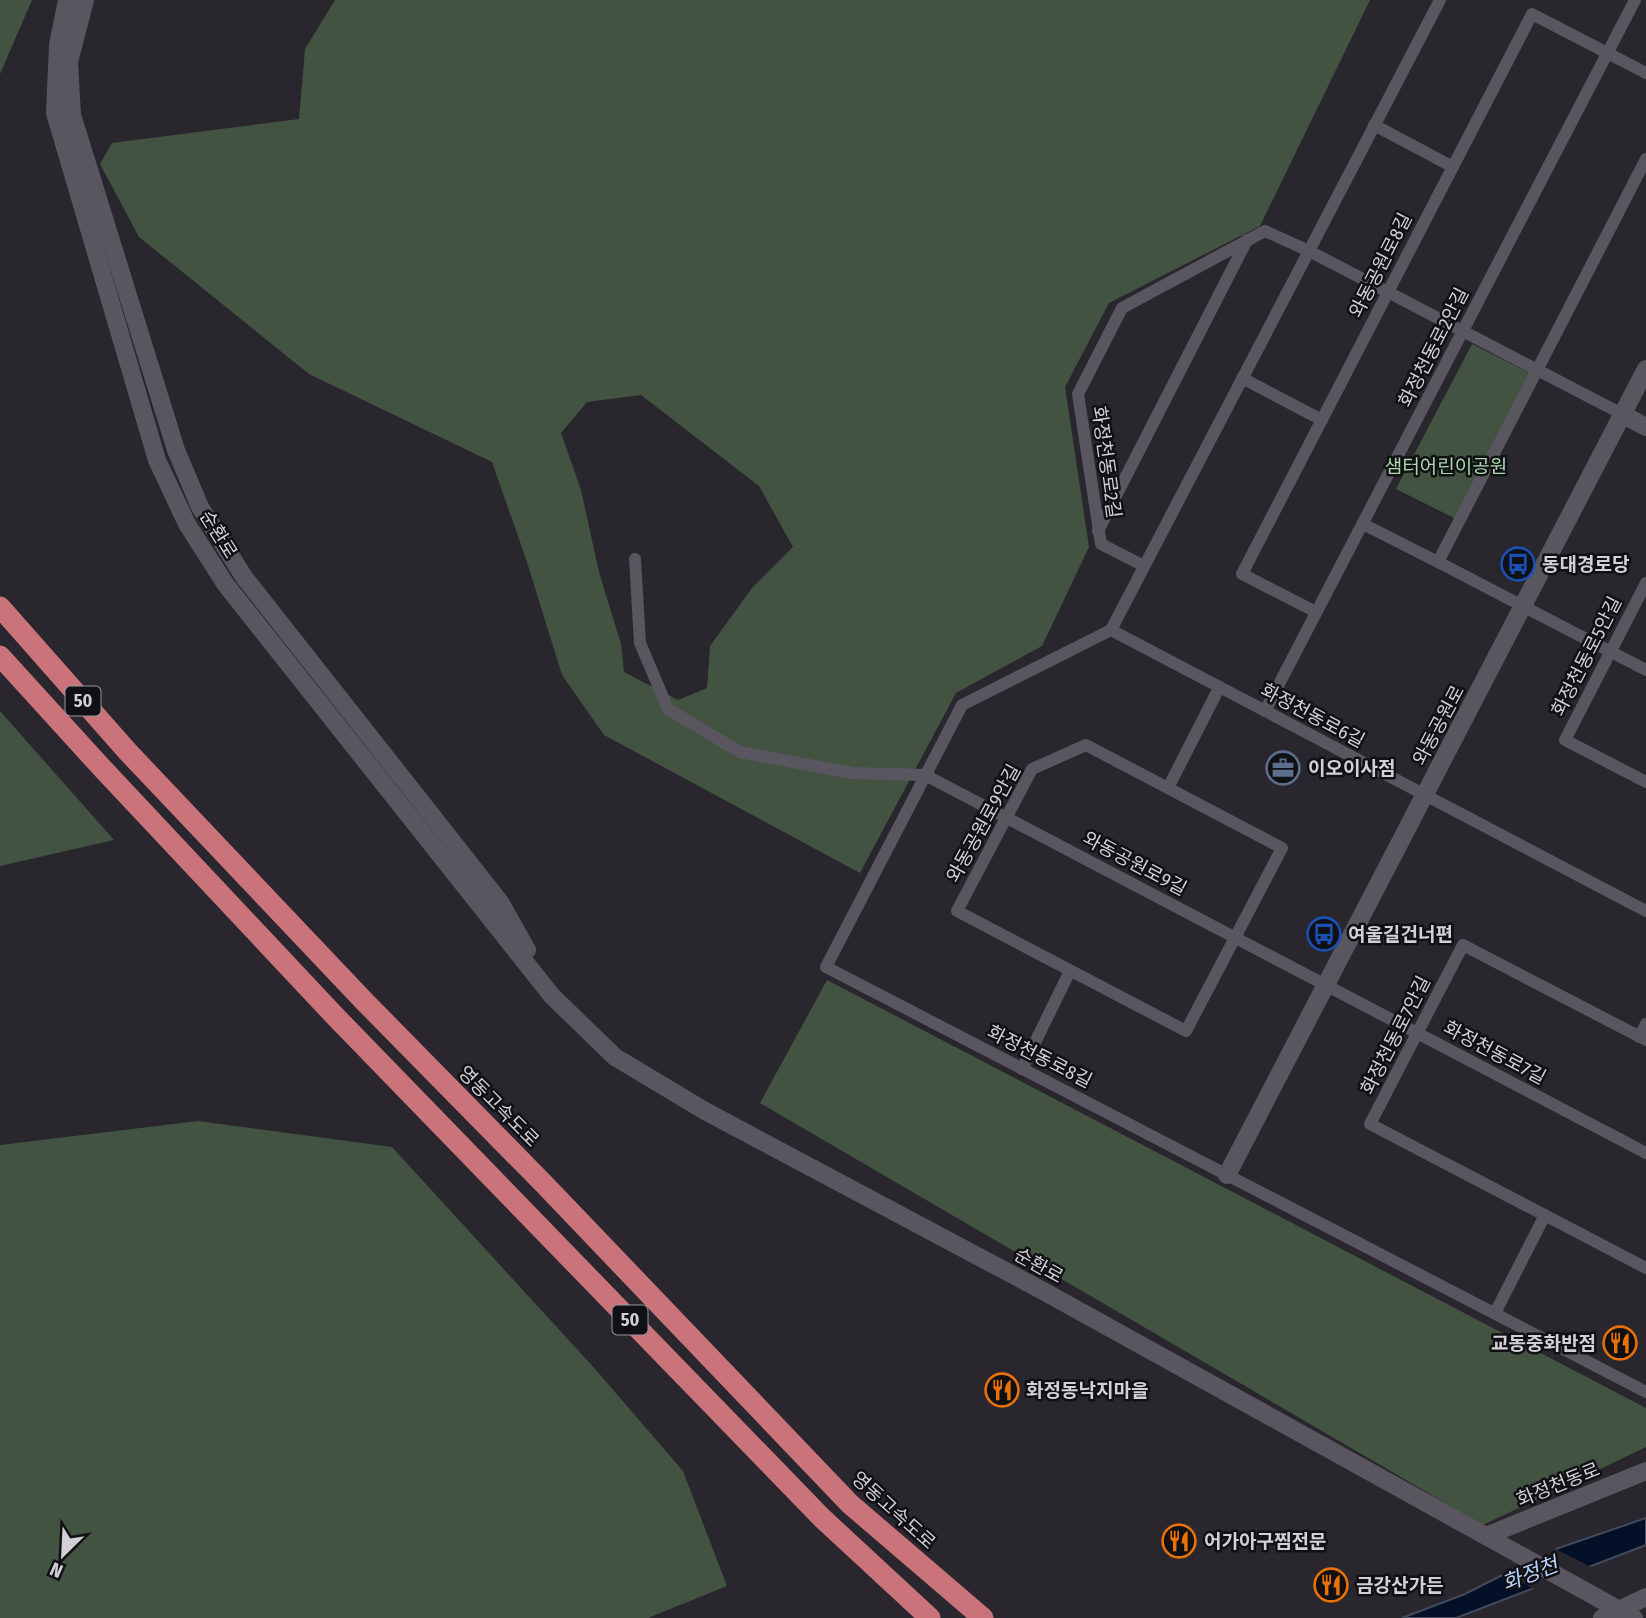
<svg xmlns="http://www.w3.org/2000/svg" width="1646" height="1618" font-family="'Fira Sans Condensed','Noto Sans KR',sans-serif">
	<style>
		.green { fill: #425342; fill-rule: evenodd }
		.water { fill: #041028; stroke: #424a5c; stroke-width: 2 }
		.pier { fill: #29262e }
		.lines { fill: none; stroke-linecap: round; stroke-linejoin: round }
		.street { stroke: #5a5660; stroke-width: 12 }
		.secondary { stroke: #5a5660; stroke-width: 18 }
		.highway { stroke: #ca737b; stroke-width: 21 }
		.labels { text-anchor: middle; stroke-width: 5; stroke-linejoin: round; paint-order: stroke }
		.shield { fill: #111014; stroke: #98969b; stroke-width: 2 }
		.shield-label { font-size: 18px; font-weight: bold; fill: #d2d0d5 }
		.street-label { font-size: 19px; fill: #d2d0d5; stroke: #111014 }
		.park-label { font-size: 19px; fill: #a7d9aa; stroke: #111014 }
		.poi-label { font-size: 19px; font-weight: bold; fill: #d2d0d5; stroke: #111014; text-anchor: start }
		.water-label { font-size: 21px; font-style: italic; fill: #bbd4ff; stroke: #111014 }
	</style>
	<rect width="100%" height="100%" fill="#29262e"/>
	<g class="green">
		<polygon points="0,0 32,0 0,74"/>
		<path d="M335,0H1370L1260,226L1109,303L1065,387L1089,547L1042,646L956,693L860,873L604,735L562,675L526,559L492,462L309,374L139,237L100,164L112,143L299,119L305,49ZM641,395L759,486L793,547L752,588L710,646L707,688L678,700L624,672L621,644L599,572L581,490L561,433L587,402Z"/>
		<polygon points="1472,344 1532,374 1456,519 1396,489"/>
		<polygon points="0,711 114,840 0,866"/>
		<polygon points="827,980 1646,1408 1646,1447 1483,1525 760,1103"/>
		<polygon points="198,1121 392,1147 596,1370 683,1471 727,1586 648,1618 0,1618 0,1145"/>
	</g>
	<polygon class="water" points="1646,1518 1646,1545 1456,1618 1402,1618 1465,1594 1550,1551"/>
	<polygon class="pier" points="1552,1547 1595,1569 1537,1591 1502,1571"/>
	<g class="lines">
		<g class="street">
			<polyline points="1374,125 1453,167"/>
			<polyline points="1646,159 1438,562 1646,670"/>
			<polyline points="1242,378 1322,420"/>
			<polyline points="1363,524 1438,562"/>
			<polyline points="1098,531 1247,240"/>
			<polyline points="635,559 640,643 668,709 740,752 852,773 925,775 1646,1153"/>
			<polyline points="1144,566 1101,544 1078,394 1122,308 1265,231 1309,251 1622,414"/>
			<polyline points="1646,583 1565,740 1646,782"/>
			<polyline points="1316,612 1242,574 1532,14 1646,73"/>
			<polyline points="1111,630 962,705 826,967 1646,1392"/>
			<polyline points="1111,630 1440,0"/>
			<polyline points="1111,630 1646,911"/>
			<polyline points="1265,711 1635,0"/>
			<polygon points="1086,745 1282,848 1186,1031 957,911 1032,769"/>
			<polyline points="1168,788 1219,688"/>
			<polyline points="1639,1037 1646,1024"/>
			<polyline points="1646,1040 1463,945 1370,1124 1646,1268"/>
			<polyline points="1022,1069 1070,971"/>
			<polyline points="1495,1313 1545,1215"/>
		</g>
		<g class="secondary">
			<polyline points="67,0 58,45 55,113 157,460 187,524 226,585 552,996 615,1057 705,1111 1045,1292 1634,1618"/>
			<polyline points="85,0 69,62 72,115 176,450 200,507 244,577 500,902 527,950"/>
			<polyline points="1622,414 1646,427"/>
			<polyline points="1227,1175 1646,369"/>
			<polyline points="1486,1536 1646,1471"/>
			<polyline points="1602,1618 1646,1597"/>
		</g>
		<g class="highway">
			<polyline points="0,607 128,752 364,1001 544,1184 850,1504 983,1618"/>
			<polyline points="0,656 102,768 333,1014 822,1518 930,1618"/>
		</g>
	</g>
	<defs>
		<symbol id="bus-ring" viewBox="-11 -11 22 22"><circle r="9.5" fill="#111014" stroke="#1a4fb4" stroke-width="1.5"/><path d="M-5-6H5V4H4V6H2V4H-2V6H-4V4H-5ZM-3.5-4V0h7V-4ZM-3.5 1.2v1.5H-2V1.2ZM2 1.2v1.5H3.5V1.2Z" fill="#1a4fb4"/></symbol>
		<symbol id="office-ring" viewBox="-11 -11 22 22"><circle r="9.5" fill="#111014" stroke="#5c6f8a" stroke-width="1.5"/><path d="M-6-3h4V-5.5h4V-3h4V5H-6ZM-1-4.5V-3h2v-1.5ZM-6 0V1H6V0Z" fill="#5c6f8a"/></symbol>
		<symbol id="restaurant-ring" viewBox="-11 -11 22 22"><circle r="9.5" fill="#111014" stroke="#e8710a" stroke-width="1.5"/><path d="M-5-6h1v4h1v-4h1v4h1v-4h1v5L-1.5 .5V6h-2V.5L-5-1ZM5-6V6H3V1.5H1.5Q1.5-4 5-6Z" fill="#e8710a"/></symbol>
	</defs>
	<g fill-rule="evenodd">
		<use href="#bus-ring" x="1499" y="545" width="38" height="38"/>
		<use href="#office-ring" x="1264" y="749" width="38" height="38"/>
		<use href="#bus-ring" x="1305" y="915" width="38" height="38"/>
		<use href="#restaurant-ring" x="1601" y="1324" width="38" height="38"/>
		<use href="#restaurant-ring" x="983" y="1371" width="38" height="38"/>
		<use href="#restaurant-ring" x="1160" y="1522" width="38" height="38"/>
		<use href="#restaurant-ring" x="1312" y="1566" width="38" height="38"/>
	</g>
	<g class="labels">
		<g class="shield">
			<rect x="65.5" y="686.5" width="35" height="29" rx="5"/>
			<rect x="612.5" y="1305.5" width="35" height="29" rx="5"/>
		</g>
		<g class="shield-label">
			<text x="83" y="707">50</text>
			<text x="630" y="1326">50</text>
		</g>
		<g class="street-label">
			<text transform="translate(1380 265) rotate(-63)" y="7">와동공원로8길</text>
			<text transform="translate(1433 347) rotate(-63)" y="7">화정천동로2안길</text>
			<text transform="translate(1107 462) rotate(82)" y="7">화정천동로2길</text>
			<text transform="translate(219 534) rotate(58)" y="7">순환로</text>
			<text transform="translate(1586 656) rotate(-63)" y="7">화정천동로5안길</text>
			<text transform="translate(1313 715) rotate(28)" y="7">화정천동로6길</text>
			<text transform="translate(1438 725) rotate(-62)" y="7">와동공원로</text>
			<text transform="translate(983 823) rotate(-61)" y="7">와동공원로9안길</text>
			<text transform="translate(1135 863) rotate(28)" y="7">와동공원로9길</text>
			<text transform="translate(1395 1035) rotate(-63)" y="7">화정천동로7안길</text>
			<text transform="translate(1495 1052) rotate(28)" y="7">화정천동로7길</text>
			<text transform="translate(1040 1056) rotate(27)" y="7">화정천동로8길</text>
			<text transform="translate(499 1106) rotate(45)" y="7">영동고속도로</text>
			<text transform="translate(1039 1265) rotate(29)" y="7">순환로</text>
			<text transform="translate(1558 1484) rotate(-22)" y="7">화정천동로</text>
			<text transform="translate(894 1510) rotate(42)" y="7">영동고속도로</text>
		</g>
		<g class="park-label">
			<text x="1446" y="473">샘터어린이공원</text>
		</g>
		<g class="poi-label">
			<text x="1542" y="571">동대경로당</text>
			<text x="1308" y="775">이오이사점</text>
			<text x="1348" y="941">여울길건너편</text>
			<text x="1596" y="1350" text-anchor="end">교동중화반점</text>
			<text x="1026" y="1397">화정동낙지마을</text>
			<text x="1204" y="1548">어가아구찜전문</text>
			<text x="1356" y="1592">금강산가든</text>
		</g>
		<g class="water-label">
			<text transform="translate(1530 1574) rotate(-21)" y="7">화정천</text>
		</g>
	</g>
	<g transform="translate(63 1555) rotate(204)" stroke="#111014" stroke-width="5" paint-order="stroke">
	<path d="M0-5L12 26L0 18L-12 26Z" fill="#d2d0d5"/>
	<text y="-10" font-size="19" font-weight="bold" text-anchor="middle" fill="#d2d0d5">N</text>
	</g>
</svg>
